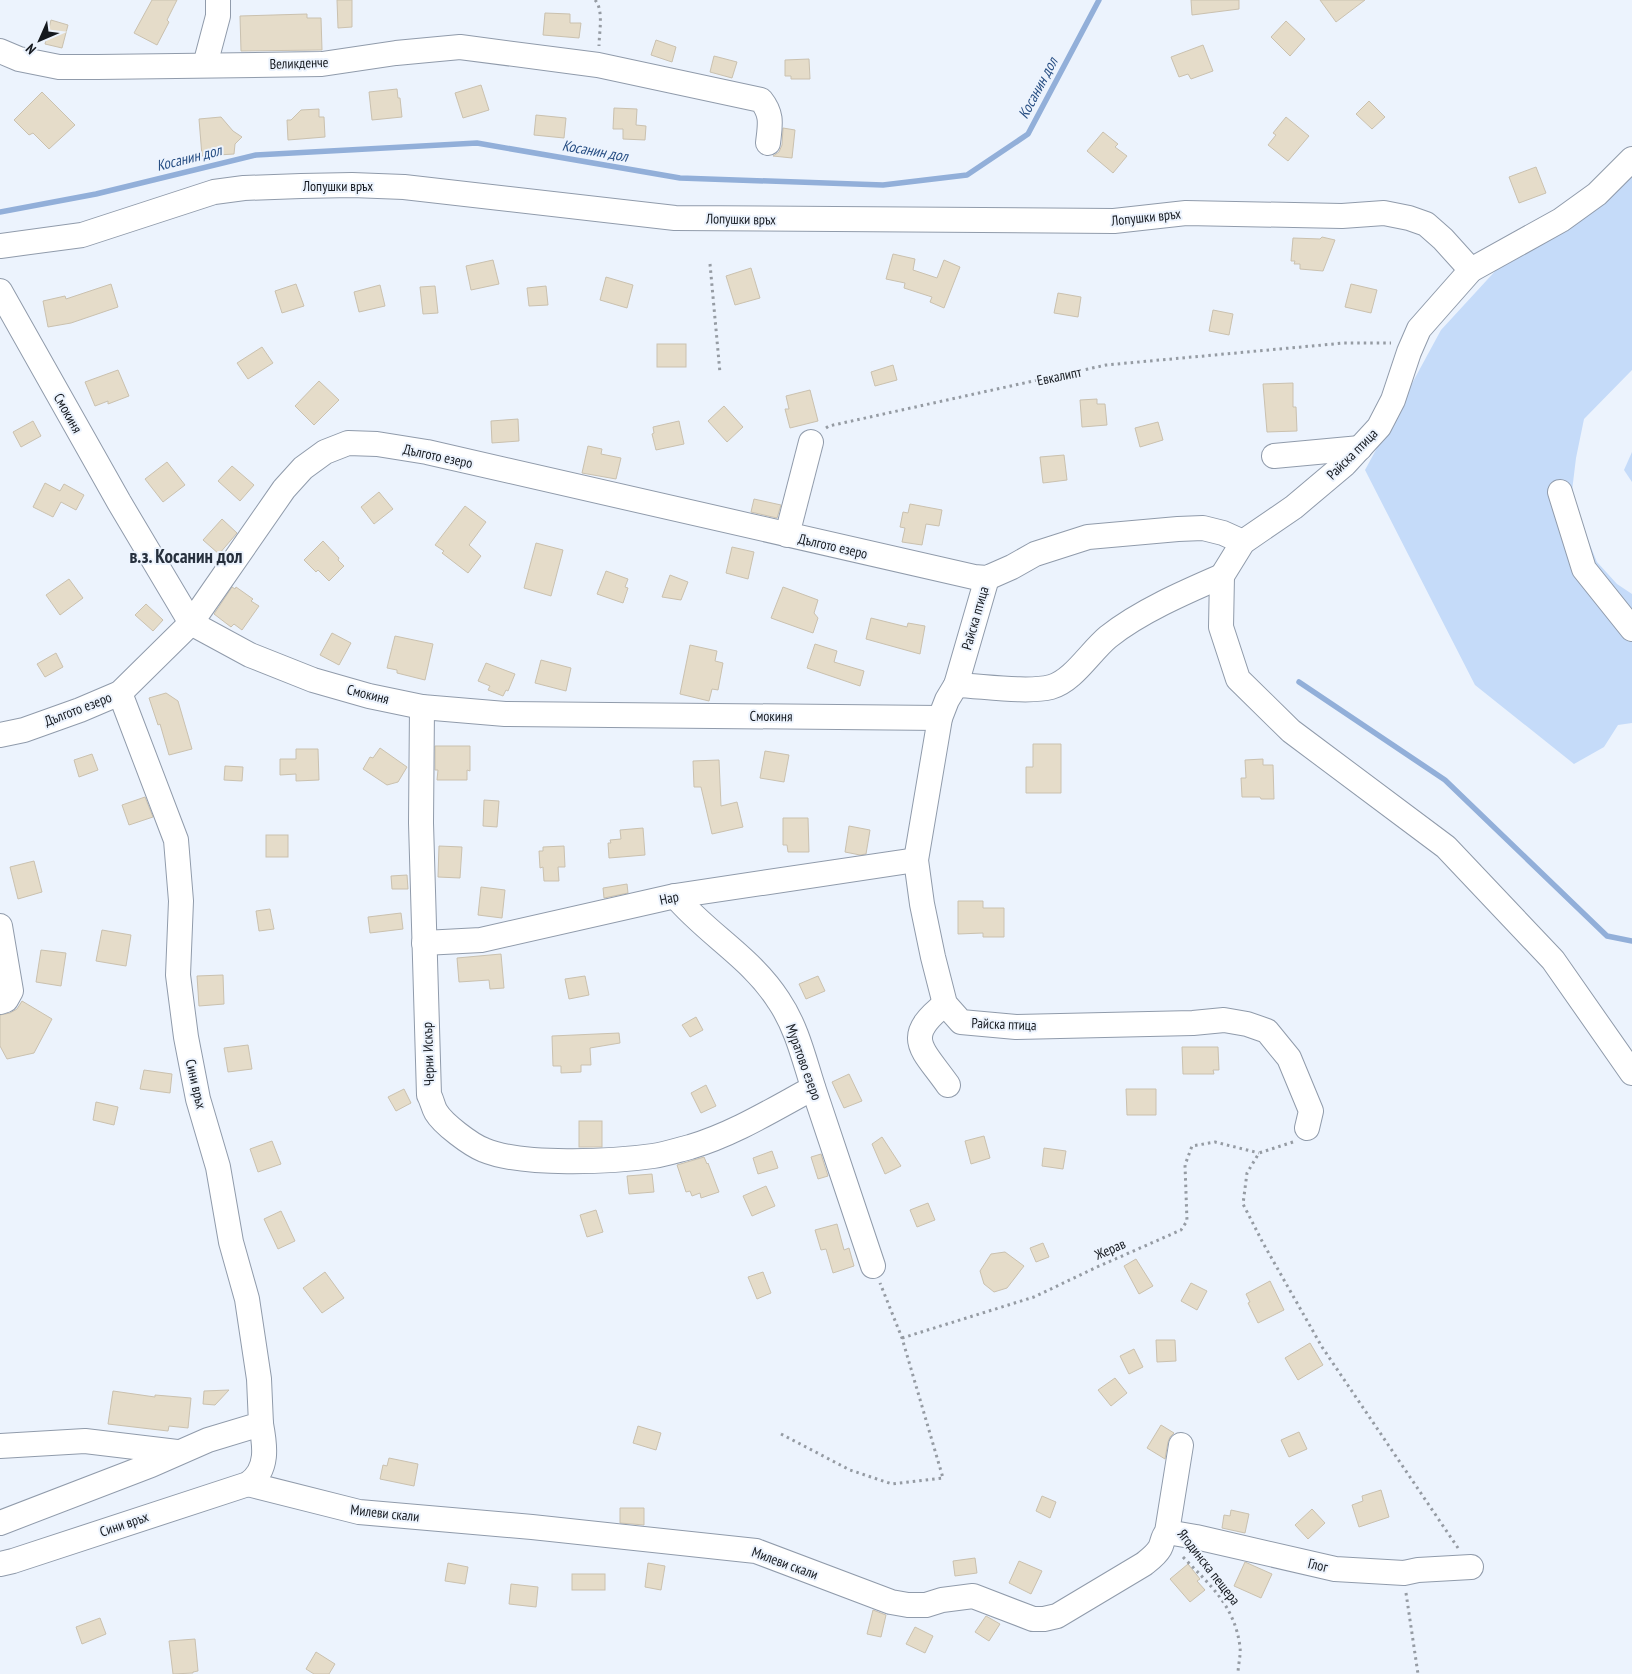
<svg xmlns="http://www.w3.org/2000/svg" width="1632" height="1674" font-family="'PT Sans Narrow',sans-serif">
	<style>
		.green { fill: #c5dbf9 }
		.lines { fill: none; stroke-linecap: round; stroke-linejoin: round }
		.stream { stroke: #92afd9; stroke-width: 5.5 }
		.building { fill: #e5dcc9; stroke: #cac1af }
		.minor-casing { stroke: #909bab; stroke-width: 26 }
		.path { stroke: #959ba3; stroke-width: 3; stroke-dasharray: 2.5 4; stroke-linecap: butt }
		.minor { stroke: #fff; stroke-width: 24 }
		.labels { text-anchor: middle; stroke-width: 4; stroke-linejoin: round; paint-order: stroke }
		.street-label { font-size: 14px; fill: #15191f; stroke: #ecf3fd }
		.water-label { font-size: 15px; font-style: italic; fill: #284f84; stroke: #ecf3fd }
		.district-label { font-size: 19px; font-weight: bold; fill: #27303d; stroke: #ecf3fd }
	</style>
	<rect width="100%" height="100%" fill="#ecf3fd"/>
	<g class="green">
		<polygon points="1632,175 1632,370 1584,419 1576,458 1571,499 1597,562 1617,584 1632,594 1632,723 1618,725 1604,747 1574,764 1475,685 1365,470 1441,330 1498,268"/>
		<polygon points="1632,452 1632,482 1624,470"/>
	</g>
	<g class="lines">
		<g class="stream">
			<polyline points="0,212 96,194 256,155 477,143 680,178 883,185 967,175 1028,134 1099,0"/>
			<polyline points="1299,682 1445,780 1607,936 1632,941"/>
		</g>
	</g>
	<g class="building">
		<polygon points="152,0 177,0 167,20 169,22 157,45 134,33"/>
		<polygon points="337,0 352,0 352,27 338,28"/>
		<polygon points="1191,0 1239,0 1239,9 1192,15"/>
		<polygon points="1320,0 1365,0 1336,22"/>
		<polygon points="545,13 570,14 570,23 581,23 579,38 543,35"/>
		<polygon points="307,14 307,18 321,18 322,50 241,51 240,16"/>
		<polygon points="51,20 68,25 62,48 45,44"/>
		<polygon points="1286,21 1305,39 1290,56 1271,37"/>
		<polygon points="656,40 676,47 672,62 651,55"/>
		<polygon points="1203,45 1213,71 1191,79 1188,74 1179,77 1171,57"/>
		<polygon points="714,56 737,62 732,78 710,72"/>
		<polygon points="809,59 810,79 791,79 791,76 785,76 785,60"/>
		<polygon points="481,85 489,110 463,118 455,93"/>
		<polygon points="397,89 398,98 400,98 402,117 372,120 369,92"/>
		<polygon points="42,92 75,125 49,149 33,133 29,135 14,120"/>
		<polygon points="1369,101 1385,117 1372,129 1356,114"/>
		<polygon points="614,108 637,109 636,125 646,126 645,140 623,139 623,129 613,129"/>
		<polygon points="319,109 319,117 324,117 325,137 288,140 287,120 291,120 301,110"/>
		<polygon points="536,115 566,118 564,138 534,135"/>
		<polygon points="221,117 233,131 242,137 235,144 234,154 202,156 199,119"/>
		<polygon points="1286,117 1309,136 1288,161 1268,145 1276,135 1273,133"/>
		<polygon points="783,128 795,130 792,158 773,156 779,152 782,145"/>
		<polygon points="1103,132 1118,144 1115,147 1127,156 1113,173 1087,151"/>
		<polygon points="1536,167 1546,193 1519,203 1509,177"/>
		<polygon points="1322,237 1335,240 1323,271 1300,269 1300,264 1294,264 1295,261 1291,261 1293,238 1320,239"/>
		<polygon points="893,254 915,259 913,270 937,278 944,260 960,267 944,308 930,302 932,297 904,288 905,283 886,279"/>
		<polygon points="493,260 499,284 471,290 466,266"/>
		<polygon points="751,268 760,298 735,305 726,276"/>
		<polygon points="606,277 633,285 627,308 600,300"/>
		<polygon points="111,284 118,307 71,323 48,327 43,301 65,296 66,299"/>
		<polygon points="296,284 304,306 282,313 275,291"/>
		<polygon points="1351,284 1377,290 1371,313 1345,307"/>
		<polygon points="380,285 385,306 359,312 354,292"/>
		<polygon points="435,286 438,313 423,314 420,287"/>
		<polygon points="546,286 548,305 529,306 527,288"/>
		<polygon points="1058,293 1081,297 1078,317 1054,313"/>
		<polygon points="1213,310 1233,314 1229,335 1209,331"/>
		<rect x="657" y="344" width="29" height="23"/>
		<polygon points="262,347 273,363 248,379 237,363"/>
		<polygon points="893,365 897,380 875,386 871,372"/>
		<polygon points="118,370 129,396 108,404 108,401 95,406 85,382"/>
		<polygon points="319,381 339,400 314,425 295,406"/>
		<polygon points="1293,383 1293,407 1296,407 1297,431 1267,432 1263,384"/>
		<polygon points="810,390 818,421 790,428 785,409 789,409 786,396"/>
		<polygon points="1097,399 1097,404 1105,404 1107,425 1082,427 1080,400"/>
		<polygon points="724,406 743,427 727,442 708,421"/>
		<polygon points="518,419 519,441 492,443 491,421"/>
		<polygon points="33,421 41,436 21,447 13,432"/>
		<polygon points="679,421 684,444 656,450 652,434 654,433 653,427"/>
		<polygon points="1158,422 1163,440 1140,447 1135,428"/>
		<polygon points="588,446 602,449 601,454 621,458 616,479 582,473"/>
		<polygon points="1064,455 1067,480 1043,483 1040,457"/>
		<polygon points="167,462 185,485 163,502 145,479"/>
		<polygon points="232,466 254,485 240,501 218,481"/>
		<polygon points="45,483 60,491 64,484 84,495 76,510 61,502 53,517 33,507"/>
		<polygon points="379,492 393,509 374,524 361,507"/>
		<polygon points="754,499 781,505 777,518 751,512"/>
		<polygon points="910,504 942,510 939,526 926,524 922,545 902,542 905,528 900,527 903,512 908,513"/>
		<polygon points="465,506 486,522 469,545 481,556 468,573 442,553 444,551 435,545"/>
		<polygon points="222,519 237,533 219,554 203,540"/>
		<polygon points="323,541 339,558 338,560 344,566 329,581 318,570 316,572 304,560"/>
		<polygon points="536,543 563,550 551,596 524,588"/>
		<polygon points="732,547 754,552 748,579 726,573"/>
		<polygon points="606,571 628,579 625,587 628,588 623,603 597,594"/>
		<polygon points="670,575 688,582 681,600 662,597"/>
		<polygon points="69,579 83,598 60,615 46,595"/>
		<polygon points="232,587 235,589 236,587 253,599 251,601 259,606 242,630 234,624 231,627 214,614"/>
		<polygon points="783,587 818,600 814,613 818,618 813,633 771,618"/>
		<polygon points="146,604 163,620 153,631 135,615"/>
		<polygon points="871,618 907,627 908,623 925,626 920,654 866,639"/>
		<polygon points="332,633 351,643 339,665 320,655"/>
		<polygon points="395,636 433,644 425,680 397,673 397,670 387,668"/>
		<polygon points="815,644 837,651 834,662 864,671 860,686 807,668"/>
		<polygon points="690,645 717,651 715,661 723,663 718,690 712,689 709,701 680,694"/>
		<polygon points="56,653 63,667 45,677 37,664"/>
		<polygon points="541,660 571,668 566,691 535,683"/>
		<polygon points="486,663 515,674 508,691 506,690 503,696 488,690 490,686 478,681"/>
		<polygon points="166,693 178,701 192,749 169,755 160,724 158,725 149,698"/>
		<polygon points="1033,744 1061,744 1061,793 1026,793 1026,767 1033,767"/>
		<polygon points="435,746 470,746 470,771 467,770 467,780 437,780 438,770 435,770"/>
		<polygon points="380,748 407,767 398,782 387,785 363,769 370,757 373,758"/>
		<polygon points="296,749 318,749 319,780 296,781 296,774 280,775 280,759 296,759"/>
		<polygon points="765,751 789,755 784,782 760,778"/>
		<polygon points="92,754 98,770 79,777 74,760"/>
		<polygon points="1263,759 1263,765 1273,765 1274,799 1261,799 1260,797 1242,797 1241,778 1246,778 1245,760"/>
		<polygon points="719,760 721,806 737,802 743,827 712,834 701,787 694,787 693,761"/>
		<polygon points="225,766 243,767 242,781 224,780"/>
		<polygon points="145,797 153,817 129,825 122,805"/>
		<polygon points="484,800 499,801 497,827 483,826"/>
		<polygon points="783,818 808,818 809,852 788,852 787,845 783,845"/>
		<polygon points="849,826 870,830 866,854 860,855 845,852"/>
		<polygon points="643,828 645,855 609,858 608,843 611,843 610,840 621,839 620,830"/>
		<rect x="266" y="835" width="22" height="22"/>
		<polygon points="439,846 462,847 460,878 438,877"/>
		<polygon points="564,846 565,867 558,867 559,881 544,881 543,867 540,868 539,851 543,851 543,847"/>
		<polygon points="34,861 42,892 18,899 10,867"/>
		<polygon points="407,875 408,889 392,889 391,876"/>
		<polygon points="627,884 628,893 604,898 603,888"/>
		<polygon points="481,887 505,890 502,918 478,915"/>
		<polygon points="958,901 983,901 983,908 1004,908 1004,937 983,937 983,933 958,934"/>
		<polygon points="270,909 274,929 259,931 256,911"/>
		<polygon points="401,913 403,929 370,933 368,917"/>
		<polygon points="102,930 131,935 126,966 96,961"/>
		<polygon points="41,950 66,953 61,986 36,982"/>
		<polygon points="501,954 504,988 490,989 489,980 459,982 457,958"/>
		<polygon points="223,975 224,1004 199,1006 197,976"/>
		<polygon points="585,976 589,995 569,999 565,979"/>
		<polygon points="818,976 825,991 806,999 799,984"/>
		<polygon points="22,1001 52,1019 34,1053 7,1059 0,1046 0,1015 10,1013 17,1009"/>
		<polygon points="696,1017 703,1030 690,1037 682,1025"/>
		<polygon points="619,1033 620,1043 590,1048 591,1065 581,1065 581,1072 561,1073 561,1066 553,1066 552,1036"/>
		<polygon points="248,1045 252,1069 228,1072 224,1048"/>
		<polygon points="1182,1047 1218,1047 1219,1070 1213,1070 1214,1074 1183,1074"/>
		<polygon points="144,1070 172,1074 170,1093 140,1089"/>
		<polygon points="849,1074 862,1101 844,1108 832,1082"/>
		<polygon points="706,1085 716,1106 701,1113 691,1093"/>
		<polygon points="404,1089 411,1103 396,1111 388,1097"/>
		<polygon points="1126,1089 1156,1089 1156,1115 1127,1115"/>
		<polygon points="96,1102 118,1107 114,1125 93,1120"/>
		<rect x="579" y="1121" width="23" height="26"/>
		<polygon points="984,1136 990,1158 971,1164 965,1141"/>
		<polygon points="882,1137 901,1166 885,1174 872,1144"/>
		<polygon points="272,1141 281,1164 258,1172 250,1149"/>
		<polygon points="1044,1148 1066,1151 1063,1169 1042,1166"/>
		<polygon points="772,1151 778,1168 758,1174 753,1158"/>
		<polygon points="821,1154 828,1176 818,1179 811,1157"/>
		<polygon points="704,1157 707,1164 708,1163 719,1192 701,1198 700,1193 692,1196 690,1191 686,1192 677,1165"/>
		<polygon points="652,1174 654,1192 629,1194 627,1176"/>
		<polygon points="766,1186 775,1206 752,1216 743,1196"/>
		<polygon points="928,1203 935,1220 917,1227 910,1210"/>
		<polygon points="596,1210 603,1232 587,1237 580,1215"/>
		<polygon points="281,1211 295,1241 278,1249 264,1219"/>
		<polygon points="837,1224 844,1250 849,1248 854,1266 833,1273 826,1249 821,1250 815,1230"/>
		<polygon points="1043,1243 1049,1257 1036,1262 1030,1248"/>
		<polygon points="1005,1252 1024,1266 1007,1288 994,1292 984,1284 980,1271 991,1254"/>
		<polygon points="1136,1259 1153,1286 1139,1294 1124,1266"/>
		<polygon points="325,1272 344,1298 322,1313 303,1288"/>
		<polygon points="763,1272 771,1293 757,1299 748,1277"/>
		<polygon points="1270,1281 1284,1310 1258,1323 1248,1303 1250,1302 1246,1294"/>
		<polygon points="1191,1283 1207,1291 1197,1310 1181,1301"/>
		<polygon points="1156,1340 1175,1340 1176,1361 1157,1362"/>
		<polygon points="1310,1343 1323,1365 1298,1380 1285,1358"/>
		<polygon points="1134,1349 1143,1367 1129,1374 1120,1356"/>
		<polygon points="1115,1378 1127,1393 1111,1406 1098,1390"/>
		<polygon points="229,1390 215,1405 203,1404 204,1391"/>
		<polygon points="113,1391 155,1397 155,1395 191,1398 188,1428 169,1426 168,1431 108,1424"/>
		<polygon points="1161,1425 1174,1433 1170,1437 1168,1442 1165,1459 1147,1448"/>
		<polygon points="638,1426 661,1433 656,1450 633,1443"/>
		<polygon points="1299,1432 1307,1449 1289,1457 1281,1440"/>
		<polygon points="389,1458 418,1464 414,1486 380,1479 383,1465 387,1466"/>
		<polygon points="1381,1490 1389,1517 1359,1527 1352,1505 1363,1501 1362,1496"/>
		<polygon points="1042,1496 1056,1502 1050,1518 1036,1511"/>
		<polygon points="620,1508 644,1508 644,1525 620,1523"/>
		<polygon points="1312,1509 1325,1523 1308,1539 1295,1525"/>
		<polygon points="1231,1510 1249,1514 1245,1533 1222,1528 1224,1515 1230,1516"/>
		<polygon points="975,1558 977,1573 955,1576 953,1561"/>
		<polygon points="1019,1561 1042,1571 1031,1594 1009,1583"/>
		<polygon points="1245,1562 1272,1574 1261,1598 1234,1586"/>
		<polygon points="448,1563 468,1567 465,1584 445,1581"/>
		<polygon points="648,1563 665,1566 661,1590 645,1587"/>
		<polygon points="1188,1564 1200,1579 1197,1581 1205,1590 1190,1602 1170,1579"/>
		<rect x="572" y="1574" width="33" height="16"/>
		<polygon points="511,1584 538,1587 536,1607 509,1604"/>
		<polygon points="873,1610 886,1615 881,1637 867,1634"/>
		<polygon points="986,1616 1000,1624 989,1641 975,1632"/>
		<polygon points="100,1618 106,1634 82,1644 76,1627"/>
		<polygon points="915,1627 933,1636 925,1653 906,1644"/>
		<polygon points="195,1639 198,1671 193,1672 193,1673 173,1674 169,1641"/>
		<polygon points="316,1652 335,1664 329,1674 314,1674 306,1669"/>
	</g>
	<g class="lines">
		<defs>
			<g id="minor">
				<path d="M0,51L19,59L59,67H97L322,64L396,53L460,47L598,65L761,100C773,115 770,125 768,143"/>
				<polyline points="205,65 218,16 218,0"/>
				<polyline points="1632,159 1597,194 1561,220 1471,270 1441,304 1419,329 1409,352 1393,400 1379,427 1345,464 1294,507 1243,542 1222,576 1221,627 1238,679 1291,731 1446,847 1553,960 1632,1073"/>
				<polyline points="0,246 82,235 214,192 244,188 301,186 352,185 404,187 675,218 1114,221 1186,213 1342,216 1384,213 1409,218 1426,224 1443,239 1471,270"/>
				<polyline points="0,291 119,502 191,623 250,655 313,680 369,696 422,707 505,714 940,718"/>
				<polyline points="1274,456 1360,448"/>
				<polyline points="1560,492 1584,569 1632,629"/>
				<polyline points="787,535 811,442"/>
				<polyline points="987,578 956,685 947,700 940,718 916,860 922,904 933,957 945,1004 961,1022 1016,1027 1193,1023 1224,1020 1247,1024 1267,1031 1289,1058 1311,1111 1307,1128"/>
				<path d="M956,685C983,686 1027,693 1051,687C1073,681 1090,652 1108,637C1139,612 1185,592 1222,576"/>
				<path d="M422,707L421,823L429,1095C432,1100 433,1107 436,1112C443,1124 471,1145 484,1150C522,1166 611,1162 653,1156C666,1154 678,1150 690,1147C734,1134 774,1109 813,1088"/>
				<polyline points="0,735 24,730 80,710 120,693 191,623 284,489 303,468 325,452 348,443 377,444 427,452 974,577 987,578 1012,567 1035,554 1088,537 1178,529 1203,528 1223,533 1243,542"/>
				<path d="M675,896C707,934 752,958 779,1001C798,1029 805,1064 816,1096C835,1153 854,1209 873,1266"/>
				<polyline points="0,926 11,991 6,1000 0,1002"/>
				<polyline points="424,943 481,940 675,896 916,860"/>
				<path d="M945,1004C902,1038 922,1048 948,1085"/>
				<polyline points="0,1446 85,1441 177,1452"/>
				<path d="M248,1484L359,1512L532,1527L756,1551L891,1602L908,1605H926L942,1600L973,1596L1033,1619H1044L1057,1616L1144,1564C1149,1560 1156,1555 1160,1548C1163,1542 1162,1538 1167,1532L1181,1445"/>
				<polyline points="0,1523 151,1465 208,1440 261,1424 259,1379 247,1299 231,1242 218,1167 198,1099 186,1037 178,975 181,901 176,840 120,693"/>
				<polyline points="1167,1532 1196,1537 1335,1569 1404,1573 1418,1570 1471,1567"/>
				<path d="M0,1564L13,1561L248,1484C269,1470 265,1445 261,1424"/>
			</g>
		</defs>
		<use href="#minor" class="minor-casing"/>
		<g class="path">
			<path d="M595,0C604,10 599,33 599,46"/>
			<polyline points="710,264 720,373"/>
			<polyline points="826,428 829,426 1106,365 1344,343 1391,343"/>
			<polyline points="1293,1142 1259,1153 1247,1173 1243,1204 1263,1243 1322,1347 1458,1548"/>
			<polyline points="902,1338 1034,1297 1097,1267 1181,1230 1187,1221 1185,1165 1192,1146 1215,1142 1259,1153"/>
			<polyline points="781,1434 850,1470 892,1484 943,1478 902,1338 880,1283"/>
			<path d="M1183,1557C1210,1585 1235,1606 1240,1647C1241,1655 1238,1665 1238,1674"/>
			<polyline points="1406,1593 1418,1674"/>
		</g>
		<use href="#minor" class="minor"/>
	</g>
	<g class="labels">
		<g class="street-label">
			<text transform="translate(299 63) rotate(-2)" y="5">Великденче</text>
			<text x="338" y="191">Лопушки връх</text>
			<text transform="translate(1146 217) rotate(-6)" y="5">Лопушки връх</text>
			<text transform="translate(741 219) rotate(1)" y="5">Лопушки връх</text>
			<text transform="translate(1059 376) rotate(-12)" y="5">Евкалипт</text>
			<text transform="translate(68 413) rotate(61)" y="5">Смокиня</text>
			<text transform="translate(1352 454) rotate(-45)" y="5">Райска птица</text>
			<text transform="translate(438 456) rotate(12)" y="5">Дългото езеро</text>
			<text transform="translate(833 546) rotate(13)" y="5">Дългото езеро</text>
			<text transform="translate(975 618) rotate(-74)" y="5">Райска птица</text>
			<text transform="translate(368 694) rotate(14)" y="5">Смокиня</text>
			<text transform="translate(78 709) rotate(-21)" y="5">Дългото езеро</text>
			<text transform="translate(771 716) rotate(1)" y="5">Смокиня</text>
			<text transform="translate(669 898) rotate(-12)" y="5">Нар</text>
			<text transform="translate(1004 1024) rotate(2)" y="5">Райска птица</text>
			<text transform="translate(428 1054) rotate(-92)" y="5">Черни Искър</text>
			<text transform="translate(804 1062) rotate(70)" y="5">Муратово езеро</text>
			<text transform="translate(196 1084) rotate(77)" y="5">Сини връх</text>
			<text transform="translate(1110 1249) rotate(-24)" y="5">Жерав</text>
			<text transform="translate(385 1513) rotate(6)" y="5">Милеви скали</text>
			<text transform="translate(124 1524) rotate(-19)" y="5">Сини връх</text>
			<text transform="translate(785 1563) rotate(20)" y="5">Милеви скали</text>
			<text transform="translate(1318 1565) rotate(13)" y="5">Глог</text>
			<text transform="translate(1209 1567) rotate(52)" y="5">Ягодинска пещера</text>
		</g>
		<g class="water-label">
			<text transform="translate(1038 88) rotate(-62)" y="5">Косанин дол</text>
			<text transform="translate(595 151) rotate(10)" y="5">Косанин дол</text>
			<text transform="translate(189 158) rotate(-14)" y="5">Косанин дол</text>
		</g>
		<g class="district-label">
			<text x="186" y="563">в.з. Косанин дол</text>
		</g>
	</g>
	<g transform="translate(40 40) rotate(225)" stroke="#ecf3fd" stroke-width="4" paint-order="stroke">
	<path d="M0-4L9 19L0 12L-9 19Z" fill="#15191f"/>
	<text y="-8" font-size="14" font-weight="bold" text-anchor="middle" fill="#15191f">N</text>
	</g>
</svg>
